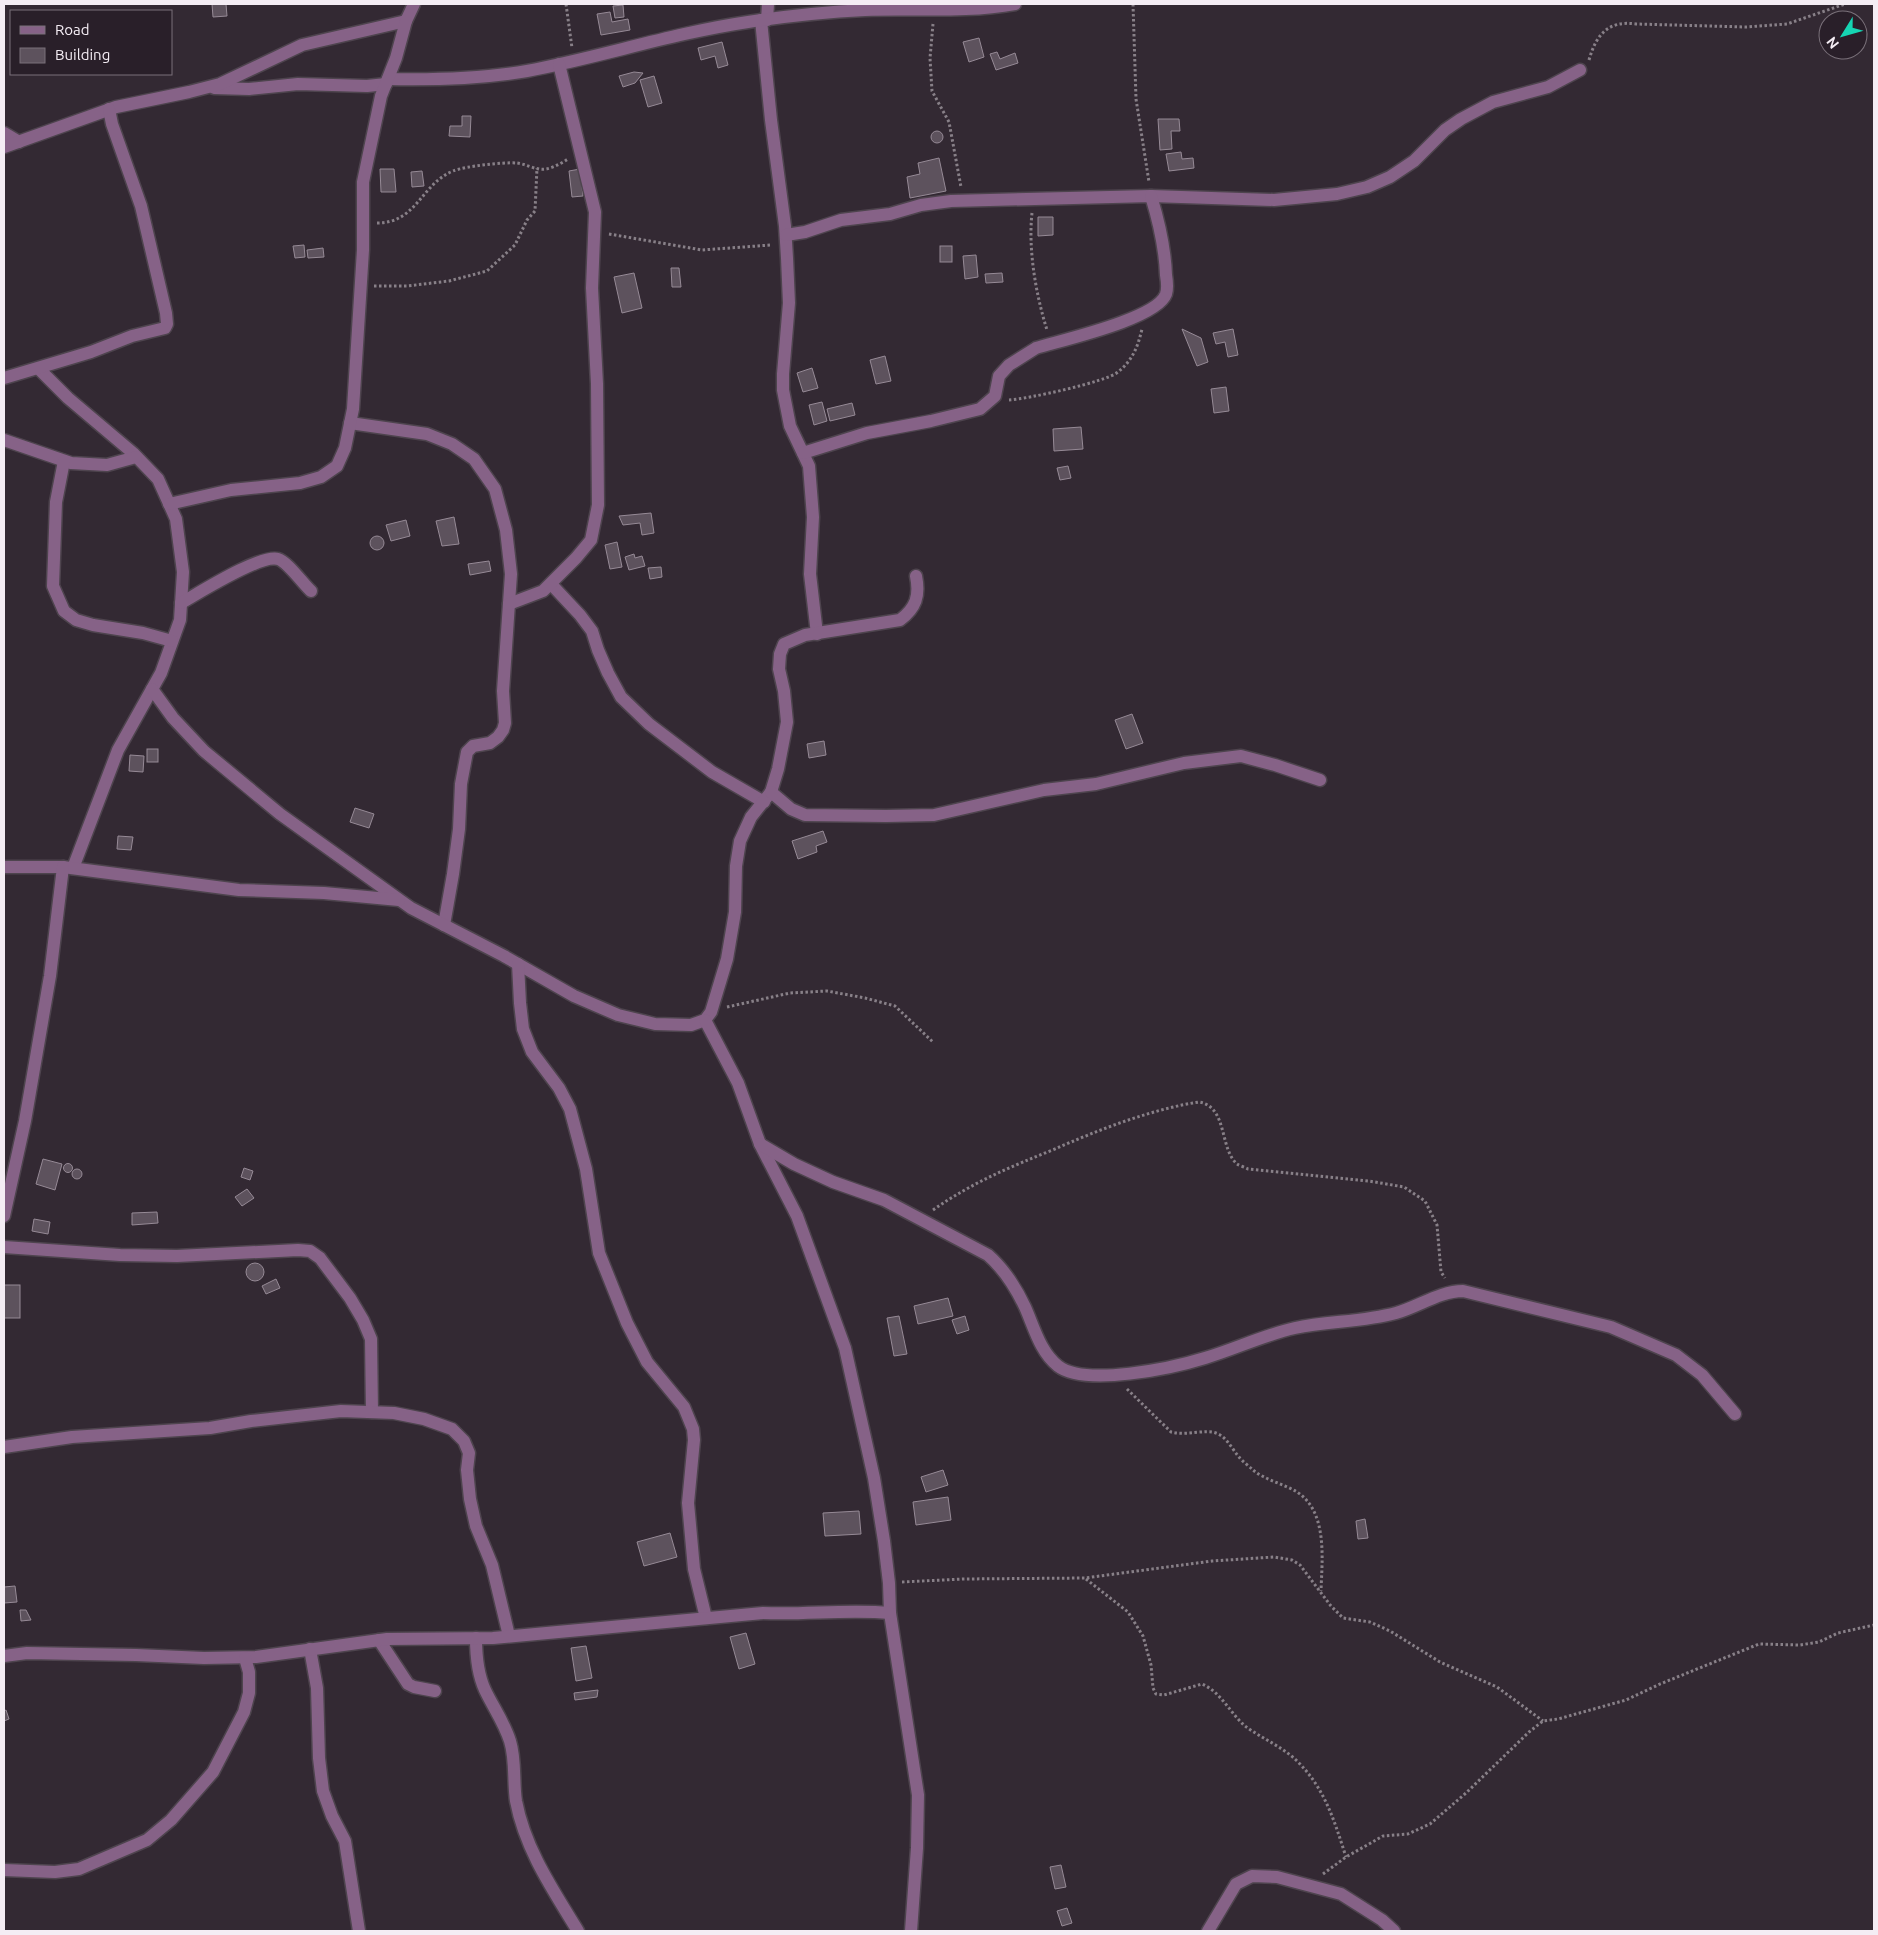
<svg xmlns="http://www.w3.org/2000/svg" width="1878" height="1935" font-family="Ubuntu,sans-serif">
	<style>
		.building { fill: #5d525d; stroke: #968a96 }
		.lines { fill: none; stroke-linecap: round; stroke-linejoin: round }
		.street-casing { stroke: #4e444e; stroke-width: 15 }
		.path { stroke: #888088; stroke-width: 3; stroke-dasharray: 2.5 2.5; stroke-linecap: butt }
		.street { stroke: #866287; stroke-width: 12 }
	</style>
	<rect width="100%" height="100%" fill="#332933"/>
	<g class="building">
		<polygon points="212,4 226,4 227,16 213,17"/>
		<polygon points="623,5 624,17 615,18 613,6"/>
		<polygon points="610,12 612,22 628,19 630,30 601,35 597,14"/>
		<polygon points="979,38 984,57 969,62 963,42"/>
		<polygon points="722,42 728,65 718,68 715,56 701,60 698,48"/>
		<polygon points="997,52 1000,59 1015,53 1018,63 996,70 990,54"/>
		<polygon points="634,72 643,73 635,83 623,87 619,76"/>
		<polygon points="654,76 662,103 648,107 640,80"/>
		<polygon points="462,116 471,116 470,137 449,136 450,126 462,126"/>
		<polygon points="1158,119 1179,119 1180,131 1171,131 1172,149 1160,150"/>
		<circle cx="937" cy="137" r="6"/>
		<polygon points="1181,152 1182,159 1193,158 1194,168 1169,171 1166,154"/>
		<polygon points="939,158 946,191 910,198 907,177 920,174 918,163"/>
		<polygon points="380,169 394,169 396,192 381,192"/>
		<polygon points="580,169 583,196 572,197 569,171"/>
		<polygon points="422,171 424,186 412,187 411,172"/>
		<polygon points="1038,217 1053,217 1053,235 1038,236"/>
		<polygon points="304,245 305,257 295,258 293,246"/>
		<rect x="940" y="246" width="12" height="16"/>
		<polygon points="323,248 324,257 308,258 307,250"/>
		<polygon points="976,255 978,277 965,279 963,256"/>
		<polygon points="671,268 679,268 681,287 672,287"/>
		<polygon points="634,273 642,308 622,313 614,277"/>
		<polygon points="1002,273 1003,282 986,283 985,274"/>
		<polygon points="1182,329 1201,338 1208,362 1197,366"/>
		<polygon points="1233,329 1238,355 1228,357 1225,342 1216,344 1213,333"/>
		<polygon points="885,356 891,381 876,384 870,360"/>
		<polygon points="812,368 818,388 803,392 797,373"/>
		<polygon points="1226,387 1229,411 1214,413 1211,389"/>
		<polygon points="822,402 827,421 814,425 809,405"/>
		<polygon points="852,403 855,415 830,421 827,409"/>
		<polygon points="1081,427 1083,449 1054,451 1053,429"/>
		<polygon points="1068,466 1071,478 1060,480 1057,468"/>
		<polygon points="651,513 654,533 642,535 640,523 623,525 619,516"/>
		<polygon points="454,517 459,544 442,546 436,521"/>
		<polygon points="406,520 410,536 391,541 386,525"/>
		<circle cx="377" cy="543" r="7"/>
		<polygon points="617,542 622,567 610,569 605,545"/>
		<polygon points="634,554 635,558 642,556 645,566 629,570 625,557"/>
		<polygon points="489,561 491,571 470,575 468,564"/>
		<polygon points="661,567 662,577 650,579 648,568"/>
		<polygon points="1132,714 1143,743 1126,749 1115,720"/>
		<polygon points="824,741 826,755 809,758 807,744"/>
		<rect x="147" y="749" width="11" height="13"/>
		<polygon points="130,755 144,756 143,772 129,771"/>
		<polygon points="355,808 374,814 369,828 350,822"/>
		<polygon points="823,831 827,842 816,846 817,852 798,859 792,841"/>
		<polygon points="118,836 133,837 131,850 117,849"/>
		<polygon points="43,1159 62,1164 55,1190 36,1184"/>
		<circle cx="68" cy="1168" r="4.5"/>
		<polygon points="244,1168 253,1171 250,1180 241,1177"/>
		<circle cx="77" cy="1174" r="5"/>
		<polygon points="247,1189 254,1198 242,1206 235,1197"/>
		<polygon points="157,1212 158,1223 132,1225 132,1213"/>
		<polygon points="34,1219 50,1222 48,1234 32,1231"/>
		<circle cx="255" cy="1272" r="9"/>
		<polygon points="276,1279 280,1288 266,1294 262,1286"/>
		<rect x="4" y="1285" width="16" height="33"/>
		<polygon points="948,1298 953,1316 918,1324 914,1306"/>
		<polygon points="899,1316 907,1354 894,1356 887,1318"/>
		<polygon points="965,1316 969,1330 957,1334 952,1320"/>
		<polygon points="943,1470 948,1485 926,1492 921,1477"/>
		<polygon points="948,1497 951,1520 916,1525 913,1502"/>
		<polygon points="859,1511 861,1534 825,1536 823,1513"/>
		<polygon points="1365,1519 1368,1538 1358,1539 1356,1521"/>
		<polygon points="670,1533 677,1557 644,1566 637,1542"/>
		<polygon points="15,1586 17,1602 4,1603 4,1587"/>
		<polygon points="20,1610 26,1610 31,1620 21,1621"/>
		<polygon points="746,1633 755,1664 739,1669 730,1637"/>
		<polygon points="586,1646 592,1678 576,1681 571,1648"/>
		<polygon points="598,1690 597,1697 575,1700 574,1693"/>
		<polygon points="6,1710 9,1719 4,1721 4,1711"/>
		<polygon points="1061,1865 1066,1887 1055,1889 1050,1867"/>
		<polygon points="1067,1908 1072,1923 1062,1926 1057,1911"/>
	</g>
	<g class="lines">
		<defs>
			<g id="street">
				<polyline points="761,20 771,120 785,226 787,258 789,303 783,374 783,390 790,426 809,466 813,517 810,574 817,634"/>
				<polyline points="767,20 768,4"/>
				<path d="M388,79C435,80 481,79 527,71C601,57 673,33 748,22C787,16 826,12 865,10C915,8 966,13 1015,4"/>
				<polyline points="214,88 249,89 298,84 367,86 386,84"/>
				<polyline points="4,133 19,142"/>
				<polyline points="4,147 116,107 189,92 220,84 302,45 406,21"/>
				<polyline points="786,235 805,232 841,220 890,214 921,205 951,201 1151,196 1274,200 1337,194 1367,187 1390,177 1414,161 1445,130 1461,119 1493,102 1548,87 1580,70"/>
				<polyline points="39,369 68,398 133,453 158,479 176,519 183,572 180,620 161,673 118,750 73,868"/>
				<polyline points="4,378 91,352 132,336 165,328 167,324 166,313 141,206 112,124 109,109"/>
				<polyline points="350,423 427,434 452,444 474,459 495,489 506,530 511,574 503,691 505,723 503,730 498,737 490,743 473,746 467,752 461,784 459,829 453,874 444,925"/>
				<polyline points="4,440 71,463 107,465 136,457"/>
				<path d="M803,453L867,433L931,421L980,409L995,396L999,376L1009,365L1036,348C1062,340 1157,319 1166,294C1168,288 1167,281 1166,275C1165,248 1159,222 1151,196"/>
				<polyline points="64,461 56,502 53,586 64,611 76,620 93,625 143,633 172,641"/>
				<polyline points="169,504 231,490 300,483 321,477 337,466 345,448 353,409 363,250 363,182 381,96 396,58 406,21 414,4"/>
				<polyline points="551,584 580,615 592,631 598,650 608,673 621,697 649,724 712,772 764,802"/>
				<path d="M181,603C199,593 260,554 278,559C288,562 303,584 311,591"/>
				<polyline points="509,604 543,591 576,558 591,540 598,505 597,384 592,288 595,212 559,64"/>
				<path d="M152,689L173,718L204,751L280,814L411,908L504,956L574,996L618,1015L655,1024L691,1025L705,1020L711,1012L727,959L735,912L736,866L740,841L751,817L771,792L778,769L787,722L784,691L779,669L780,654L784,644L805,635L900,620C916,608 920,596 916,576"/>
				<polyline points="771,792 791,809 805,815 886,816 934,815 1044,790 1096,784 1184,763 1241,756 1275,765 1320,780"/>
				<polyline points="4,867 63,867 239,890 324,893 399,900"/>
				<polyline points="518,964 520,1003 523,1029 532,1052 559,1088 570,1109 586,1169 599,1253 627,1323 647,1362 684,1407 693,1429 694,1440 688,1503 694,1569 706,1618"/>
				<polyline points="705,1020 738,1083 760,1144 797,1216 845,1348 874,1478 884,1541 889,1583 890,1613 918,1795 917,1848 911,1931"/>
				<path d="M760,1144L794,1164L833,1182L884,1200L988,1255C1004,1269 1016,1288 1025,1307C1034,1327 1040,1352 1058,1366C1085,1387 1173,1368 1205,1358C1235,1349 1264,1335 1295,1328C1328,1321 1363,1322 1396,1313C1418,1307 1440,1291 1463,1291L1611,1327L1676,1355L1702,1375L1735,1414"/>
				<polyline points="4,1216 25,1121 50,976 63,867"/>
				<polyline points="4,1247 120,1255 177,1256 298,1250 310,1251 320,1258 350,1298 363,1320 371,1339 372,1412"/>
				<polyline points="4,1447 72,1437 210,1428 251,1421 341,1411 394,1413 424,1419 452,1429 464,1441 469,1453 467,1470 470,1499 476,1526 492,1565 509,1636"/>
				<path d="M476,1638C476,1654 478,1675 485,1690C493,1707 504,1722 510,1741C516,1760 513,1782 516,1801C525,1849 553,1890 578,1931"/>
				<polyline points="379,1640 408,1684 414,1687 435,1691"/>
				<polyline points="310,1649 317,1688 319,1758 323,1791 332,1816 345,1841 359,1931"/>
				<path d="M4,1656L27,1653L136,1655L204,1658L256,1657L387,1639L493,1638L763,1613C805,1615 847,1609 890,1613"/>
				<polyline points="4,1870 55,1872 79,1869 147,1840 171,1820 213,1772 244,1712 249,1693 249,1672 245,1658"/>
				<polyline points="1208,1931 1236,1884 1252,1876 1277,1877 1341,1894 1382,1920 1394,1931"/>
			</g>
		</defs>
		<use href="#street" class="street-casing"/>
		<g class="path">
			<polyline points="566,4 572,48"/>
			<polyline points="1133,4 1136,99 1149,182"/>
			<polyline points="933,24 930,58 932,91 949,122 961,187"/>
			<path d="M1589,60C1596,35 1608,20 1636,24L1746,27L1787,24L1845,4"/>
			<path d="M1032,213C1028,250 1036,295 1047,330"/>
			<path d="M377,223C417,223 421,184 453,171C466,166 504,162 517,163C525,164 532,168 539,169C548,171 560,164 568,159"/>
			<polyline points="609,234 702,250 771,245"/>
			<polyline points="374,286 407,286 449,281 487,271 515,245 527,220 535,211 537,168"/>
			<path d="M1009,400C1027,399 1106,382 1118,372C1133,360 1138,346 1142,329"/>
			<polyline points="727,1007 790,993 827,991 865,998 895,1006 934,1043"/>
			<path d="M933,1210C973,1182 1010,1167 1055,1149C1098,1130 1152,1109 1199,1102C1228,1107 1219,1148 1237,1164C1240,1166 1245,1167 1248,1169L1369,1181L1404,1187L1425,1201L1437,1225L1441,1272L1445,1278"/>
			<path d="M1127,1389L1171,1432C1187,1436 1205,1429 1216,1433C1227,1437 1232,1449 1239,1457C1243,1462 1249,1466 1253,1470C1265,1480 1284,1484 1297,1492C1328,1512 1322,1559 1321,1591"/>
			<path d="M1086,1579L1128,1612L1143,1636L1151,1665L1153,1688L1156,1694L1164,1695L1202,1684C1221,1692 1230,1713 1245,1726C1261,1738 1281,1746 1296,1760C1325,1788 1334,1820 1346,1857"/>
			<polyline points="902,1582 962,1579 1085,1578 1212,1561 1274,1557 1292,1560 1300,1565 1331,1606 1343,1618 1370,1622 1390,1631 1440,1662 1497,1687 1543,1721"/>
			<polyline points="1323,1874 1346,1857 1383,1836 1408,1834 1430,1824 1466,1793 1529,1732 1543,1721 1558,1719 1626,1700 1660,1684 1759,1644 1800,1645 1819,1642 1838,1633 1874,1625"/>
		</g>
		<use href="#street" class="street"/>
	</g>
	<rect width="1878" height="1935" fill="none" stroke="#f4edf4" stroke-width="10"/>
	<rect x="10" y="10" width="162" height="65" fill="#291f29" stroke="#7a717a"/>
	<rect x="20" y="26" width="25" height="8" fill="#866287" stroke="#7a717a"/>
	<text x="55" y="35" font-size="15" fill="#f4edf4">Road</text>
	<rect x="20" y="48" width="25" height="15" fill="#5d525d" stroke="#7a717a"/>
	<text x="55" y="60" font-size="15" fill="#f4edf4">Building</text>
	<g transform="translate(1843 35) rotate(233)"><circle r="24" fill="#291f29" stroke="#7a717a"/>
	<path d="M0-4L9 19L0 12L-9 19Z" fill="#16d5b3"/>
	<text y="-8" font-size="14" font-weight="bold" text-anchor="middle" fill="#f4edf4">N</text>
	</g>
</svg>
